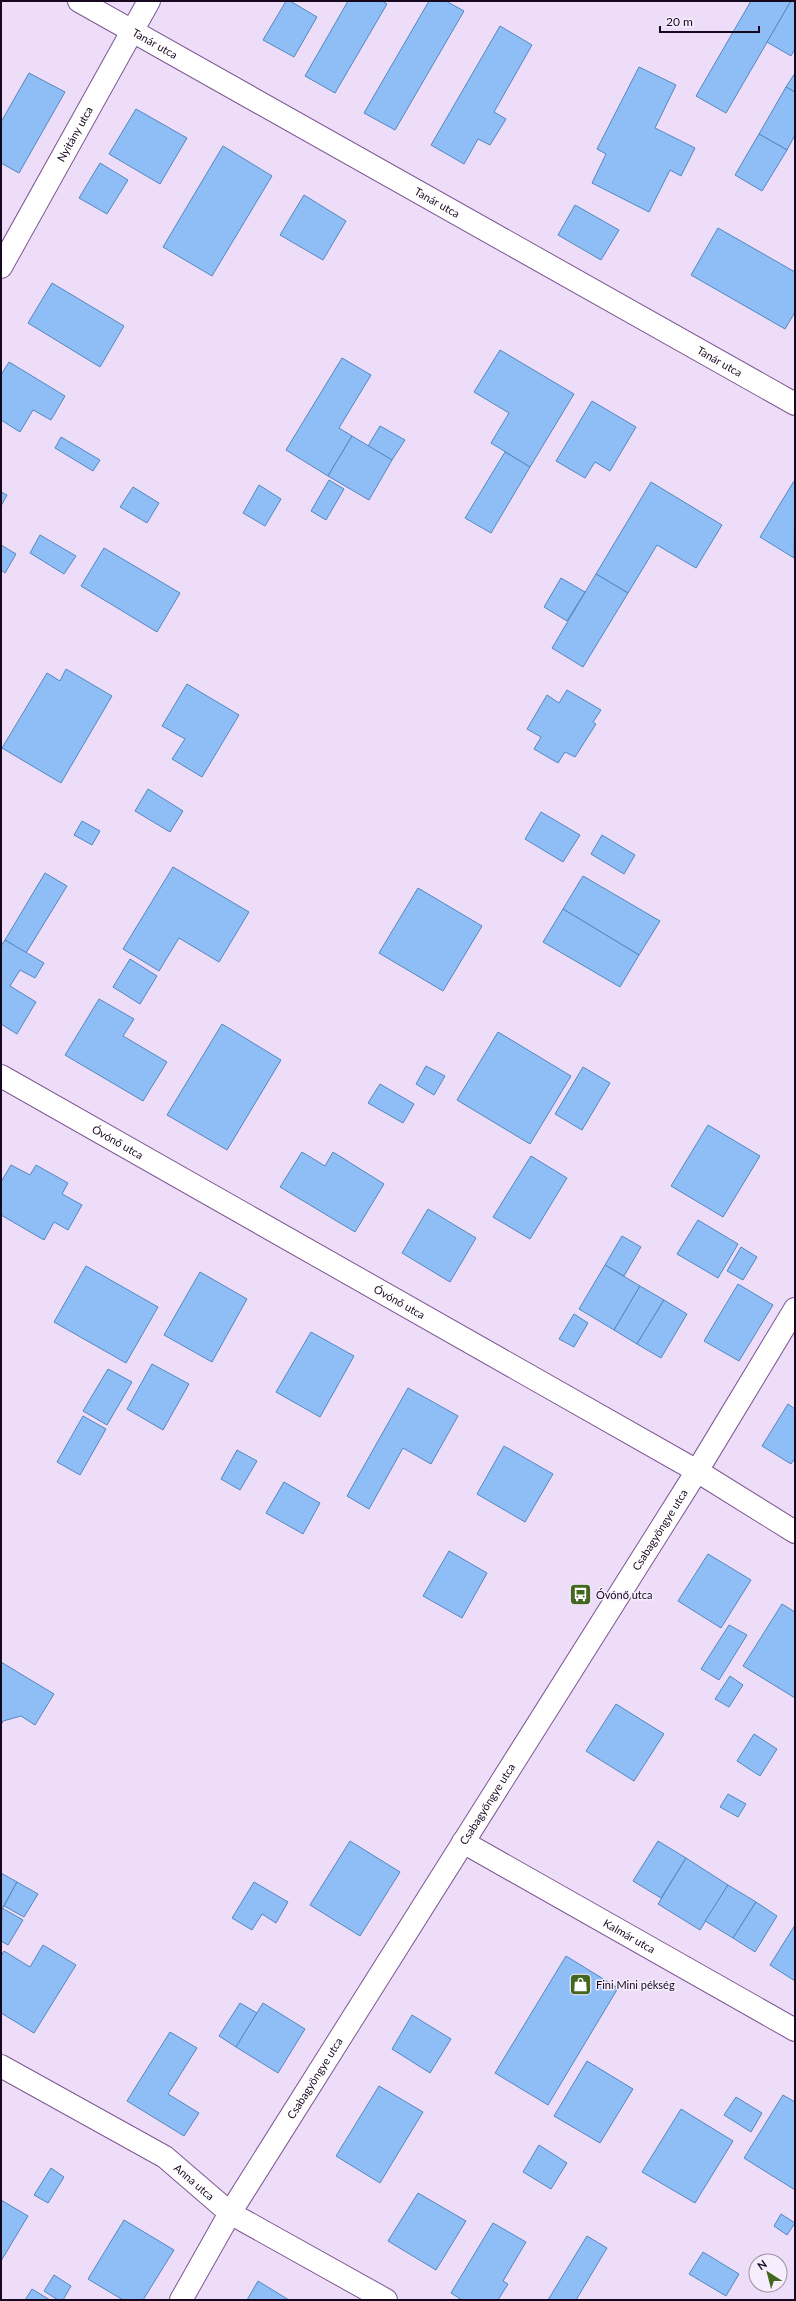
<svg xmlns="http://www.w3.org/2000/svg" width="796" height="2301" font-family="Lato,sans-serif">
	<style>
		.building { fill: #8ebef5; stroke: #5487bf }
		.lines { fill: none; stroke-linecap: round; stroke-linejoin: round }
		.minor-casing { stroke: #7d5894; stroke-width: 24 }
		.minor { stroke: #fff; stroke-width: 22 }
		.labels { text-anchor: middle; stroke-width: 3; stroke-linejoin: round; paint-order: stroke }
		.street-label { font-size: 11px; fill: #17081f; stroke: #f6eefc }
		.poi-label { font-size: 11px; fill: #17081f; stroke: #f6eefc; text-anchor: start }
	</style>
	<rect width="100%" height="100%" fill="#eeddf9"/>
	<g class="building">
		<polygon points="286,1 290,1 317,17 294,57 263,40"/>
		<polygon points="348,1 382,1 387,4 335,93 305,76"/>
		<polygon points="429,1 446,1 464,11 395,130 364,113"/>
		<polygon points="751,1 791,1 726,113 696,96"/>
		<polygon points="791,1 795,1 795,49 791,56 767,42"/>
		<polygon points="500,26 532,45 494,112 506,119 490,145 478,139 464,164 431,145"/>
		<polygon points="639,67 676,85 655,128 695,148 681,176 670,170 649,212 592,183 606,154 597,149"/>
		<polygon points="29,73 65,92 19,173 1,163 1,122"/>
		<polygon points="795,73 795,92 786,87"/>
		<polygon points="786,87 795,92 795,135 787,150 759,134"/>
		<polygon points="136,109 187,138 160,184 109,154"/>
		<polygon points="759,134 787,150 762,191 735,175"/>
		<polygon points="223,146 272,176 212,276 163,247"/>
		<polygon points="100,163 128,180 107,214 79,198"/>
		<polygon points="304,195 346,221 323,260 280,235"/>
		<polygon points="575,205 619,230 601,260 558,235"/>
		<polygon points="718,228 795,272 795,312 785,329 691,275"/>
		<polygon points="52,283 124,326 100,367 28,323"/>
		<polygon points="500,350 574,394 530,467 491,443 509,413 474,392"/>
		<polygon points="342,358 371,375 339,428 352,436 328,476 286,450"/>
		<polygon points="9,362 65,396 51,420 33,410 20,432 1,420 1,375"/>
		<polygon points="592,401 636,427 610,471 595,462 585,478 556,461"/>
		<polygon points="380,426 405,440 392,460 368,446"/>
		<polygon points="352,436 392,460 369,500 328,476"/>
		<polygon points="61,437 100,460 93,471 55,448"/>
		<polygon points="505,452 530,467 491,533 465,518"/>
		<polygon points="329,480 344,489 326,520 311,511"/>
		<polygon points="794,481 795,482 794,558 760,537"/>
		<polygon points="651,482 722,525 696,568 657,545 628,593 596,574"/>
		<polygon points="259,485 281,499 265,526 243,513"/>
		<polygon points="133,487 159,503 147,523 120,507"/>
		<polygon points="1,492 7,495 1,506"/>
		<polygon points="40,535 76,556 64,574 30,553"/>
		<polygon points="1,545 16,554 5,573 1,570"/>
		<polygon points="104,548 180,593 157,632 81,586"/>
		<polygon points="596,574 628,593 583,667 552,648"/>
		<polygon points="561,578 585,592 567,621 544,607"/>
		<polygon points="66,669 112,696 61,783 2,748 47,673 60,681"/>
		<polygon points="187,684 239,715 202,777 172,759 185,739 162,726"/>
		<polygon points="567,690 601,710 593,722 596,724 575,757 565,752 558,763 534,749 541,737 527,729 547,695 559,703"/>
		<polygon points="148,789 183,811 170,832 135,811"/>
		<polygon points="541,812 580,835 563,862 525,839"/>
		<polygon points="82,821 100,831 92,845 74,835"/>
		<polygon points="602,835 635,855 624,874 591,854"/>
		<polygon points="173,867 249,912 219,962 179,938 159,971 123,949"/>
		<polygon points="45,873 67,886 26,953 5,940"/>
		<polygon points="583,876 660,921 639,955 563,909"/>
		<polygon points="418,888 482,926 443,991 379,953"/>
		<polygon points="563,909 639,955 620,987 543,942"/>
		<polygon points="5,940 44,963 35,978 20,970 10,986 36,1002 17,1034 1,1024 1,946"/>
		<polygon points="130,959 157,976 140,1004 113,987"/>
		<polygon points="99,999 134,1019 123,1036 167,1062 143,1101 65,1055"/>
		<polygon points="222,1024 281,1060 227,1150 167,1115"/>
		<polygon points="498,1032 571,1076 530,1144 457,1100"/>
		<polygon points="426,1066 445,1076 434,1095 416,1084"/>
		<polygon points="583,1067 610,1083 582,1130 555,1114"/>
		<polygon points="380,1084 414,1104 403,1123 368,1103"/>
		<polygon points="708,1125 760,1156 723,1217 671,1186"/>
		<polygon points="302,1152 325,1166 333,1152 384,1184 355,1232 280,1187"/>
		<polygon points="531,1156 567,1178 530,1239 493,1217"/>
		<polygon points="11,1165 30,1175 36,1165 68,1183 62,1194 82,1205 68,1230 54,1222 44,1240 1,1215 1,1182"/>
		<polygon points="428,1209 476,1238 450,1282 402,1253"/>
		<polygon points="698,1220 738,1244 718,1278 677,1254"/>
		<polygon points="622,1236 641,1247 624,1276 605,1265"/>
		<polygon points="741,1247 757,1257 743,1280 727,1271"/>
		<polygon points="605,1265 640,1286 614,1330 579,1309"/>
		<polygon points="86,1266 158,1307 126,1363 54,1322"/>
		<polygon points="200,1272 247,1299 212,1362 164,1335"/>
		<polygon points="738,1284 773,1305 739,1361 704,1341"/>
		<polygon points="640,1286 664,1300 637,1344 614,1330"/>
		<polygon points="664,1300 687,1314 661,1358 637,1344"/>
		<polygon points="574,1314 588,1323 574,1347 559,1339"/>
		<polygon points="311,1332 354,1356 320,1417 276,1392"/>
		<polygon points="152,1364 189,1384 163,1430 127,1409"/>
		<polygon points="108,1369 132,1382 107,1425 83,1411"/>
		<polygon points="408,1388 458,1416 431,1464 403,1448 369,1509 347,1496"/>
		<polygon points="788,1404 795,1409 795,1458 791,1464 762,1446"/>
		<polygon points="83,1416 106,1429 80,1475 57,1462"/>
		<polygon points="504,1446 553,1474 525,1522 477,1494"/>
		<polygon points="237,1450 257,1461 240,1490 221,1479"/>
		<polygon points="284,1482 320,1503 303,1534 266,1513"/>
		<polygon points="449,1551 487,1573 462,1618 423,1596"/>
		<polygon points="708,1554 751,1580 721,1628 678,1601"/>
		<polygon points="782,1604 795,1612 795,1698 743,1666"/>
		<polygon points="729,1625 747,1635 719,1680 701,1669"/>
		<polygon points="1,1662 54,1694 35,1725 21,1716 3,1721 1,1725"/>
		<polygon points="730,1676 743,1685 729,1707 715,1699"/>
		<polygon points="616,1704 664,1734 634,1781 586,1751"/>
		<polygon points="754,1734 777,1749 760,1776 737,1761"/>
		<polygon points="728,1794 746,1804 738,1817 720,1807"/>
		<polygon points="350,1841 400,1872 360,1936 310,1905"/>
		<polygon points="658,1841 686,1858 661,1898 633,1881"/>
		<polygon points="686,1858 728,1885 700,1930 658,1904"/>
		<polygon points="1,1873 17,1882 1,1911"/>
		<polygon points="17,1882 38,1894 24,1917 4,1906"/>
		<polygon points="254,1882 288,1902 276,1923 262,1914 252,1930 232,1918"/>
		<polygon points="728,1885 756,1902 733,1938 705,1921"/>
		<polygon points="756,1902 777,1916 755,1952 733,1938"/>
		<polygon points="2,1908 23,1920 8,1945 1,1941"/>
		<polygon points="795,1925 795,1981 770,1965"/>
		<polygon points="43,1945 76,1965 34,2033 1,2013 1,1956 4,1951 30,1967"/>
		<polygon points="566,1956 618,1988 548,2105 495,2073"/>
		<polygon points="240,2003 257,2013 236,2047 219,2036"/>
		<polygon points="263,2003 305,2029 278,2073 236,2047"/>
		<polygon points="412,2015 451,2039 430,2073 392,2049"/>
		<polygon points="170,2032 197,2048 168,2094 199,2113 184,2136 127,2101"/>
		<polygon points="587,2061 633,2089 600,2143 554,2116"/>
		<polygon points="379,2086 423,2112 380,2183 336,2156"/>
		<polygon points="783,2095 795,2102 795,2190 744,2158"/>
		<polygon points="736,2097 762,2113 751,2132 724,2115"/>
		<polygon points="681,2109 733,2141 695,2203 642,2172"/>
		<polygon points="539,2145 567,2163 551,2189 523,2172"/>
		<polygon points="51,2168 64,2177 48,2203 34,2195"/>
		<polygon points="418,2193 466,2221 436,2270 388,2241"/>
		<polygon points="1,2200 28,2216 1,2261"/>
		<polygon points="781,2214 795,2223 787,2235 774,2226"/>
		<polygon points="124,2220 174,2250 143,2300 123,2300 88,2279"/>
		<polygon points="493,2223 526,2242 503,2281 508,2284 498,2300 462,2300 451,2293"/>
		<polygon points="587,2236 607,2248 576,2300 548,2300"/>
		<polygon points="703,2252 739,2274 726,2296 689,2274"/>
		<polygon points="54,2275 71,2286 63,2300 58,2300 44,2291"/>
		<polygon points="258,2281 289,2300 247,2300"/>
		<polygon points="32,2289 50,2300 25,2300"/>
	</g>
	<g class="lines">
		<defs>
			<g id="minor">
				<path id="s1" d="M79,1L795,404"/>
				<path id="s2" d="M1,267L149,1"/>
				<path id="s3" d="M1,1076L697,1471L795,1532"/>
				<path id="s4" d="M463,1842L795,2030"/>
				<path id="s5" d="M1,2066L165,2157L230,2213L386,2300"/>
				<path id="s6" d="M181,2300L230,2213L697,1471L795,1309"/>
			</g>
		</defs>
		<use href="#minor" class="minor-casing"/>
		<use href="#minor" class="minor"/>
	</g>
	<defs>
		<symbol id="bus-square" viewBox="-11 -11 22 22"><rect x="-9" y="-9" width="18" height="18" rx="4" fill="#43671f" stroke="#f6eefc"/><path d="M-5-6H5V4H4V6H2V4H-2V6H-4V4H-5ZM-3.5-4V0h7V-4ZM-3.5 1.2v1.5H-2V1.2ZM2 1.2v1.5H3.5V1.2Z" fill="#fff"/></symbol>
		<symbol id="shop-square" viewBox="-11 -11 22 22"><rect x="-9" y="-9" width="18" height="18" rx="4" fill="#43671f" stroke="#f6eefc"/><path d="M-5-2.5h2.3a2.7 3.5 0 0 1 5.4 0H5L5.5 6h-11ZM-1.5-2.5h3a1.5 2.3 0 0 0-3 0Z" fill="#fff"/></symbol>
	</defs>
	<g fill-rule="evenodd">
		<use href="#bus-square" x="568" y="1582" width="25" height="25"/>
		<use href="#shop-square" x="568" y="1972" width="25" height="25"/>
	</g>
	<g class="labels">
		<g class="street-label">
			<text dy="4" stroke="none"><textPath href="#s1" startOffset="87">Tanár utca</textPath></text>
			<text dy="4" stroke="none"><textPath href="#s2" startOffset="152">Nyitány utca</textPath></text>
			<text dy="4" stroke="none"><textPath href="#s1" startOffset="411">Tanár utca</textPath></text>
			<text dy="4" stroke="none"><textPath href="#s1" startOffset="735">Tanár utca</textPath></text>
			<text dy="4" stroke="none"><textPath href="#s3" startOffset="134">Óvónő utca</textPath></text>
			<text dy="4" stroke="none"><textPath href="#s3" startOffset="458">Óvónő utca</textPath></text>
			<text dy="4" stroke="none"><textPath href="#s6" startOffset="907">Csabagyöngye utca</textPath></text>
			<text dy="4" stroke="none"><textPath href="#s6" startOffset="583">Csabagyöngye utca</textPath></text>
			<text dy="4" stroke="none"><textPath href="#s4" startOffset="191">Kalmár utca</textPath></text>
			<text dy="4" stroke="none"><textPath href="#s6" startOffset="259">Csabagyöngye utca</textPath></text>
			<text dy="4" stroke="none"><textPath href="#s5" startOffset="226">Anna utca</textPath></text>
		</g>
		<g class="poi-label">
			<text x="596" y="1599">Óvónő utca</text>
			<text x="596" y="1989">Fini Mini pékség</text>
		</g>
	</g>
	<rect width="796" height="2301" fill="none" stroke="#17081f" stroke-width="4"/>
	<g transform="translate(768 2273) rotate(324)"><circle r="19" fill="#f6eefc" stroke="#9d92a4"/>
	<path d="M0-3L7 15L0 10L-7 15Z" fill="#43671f"/>
	<text y="-6" font-size="11" font-weight="bold" text-anchor="middle" fill="#17081f">N</text>
	</g>
	<path d="M660 26v6h99v-6" fill="none" stroke="#17081f" stroke-width="2"/>
	<text x="666" y="26" font-size="12" fill="#17081f" stroke="#f6eefc" stroke-width="3" paint-order="stroke">20 m</text>
</svg>
